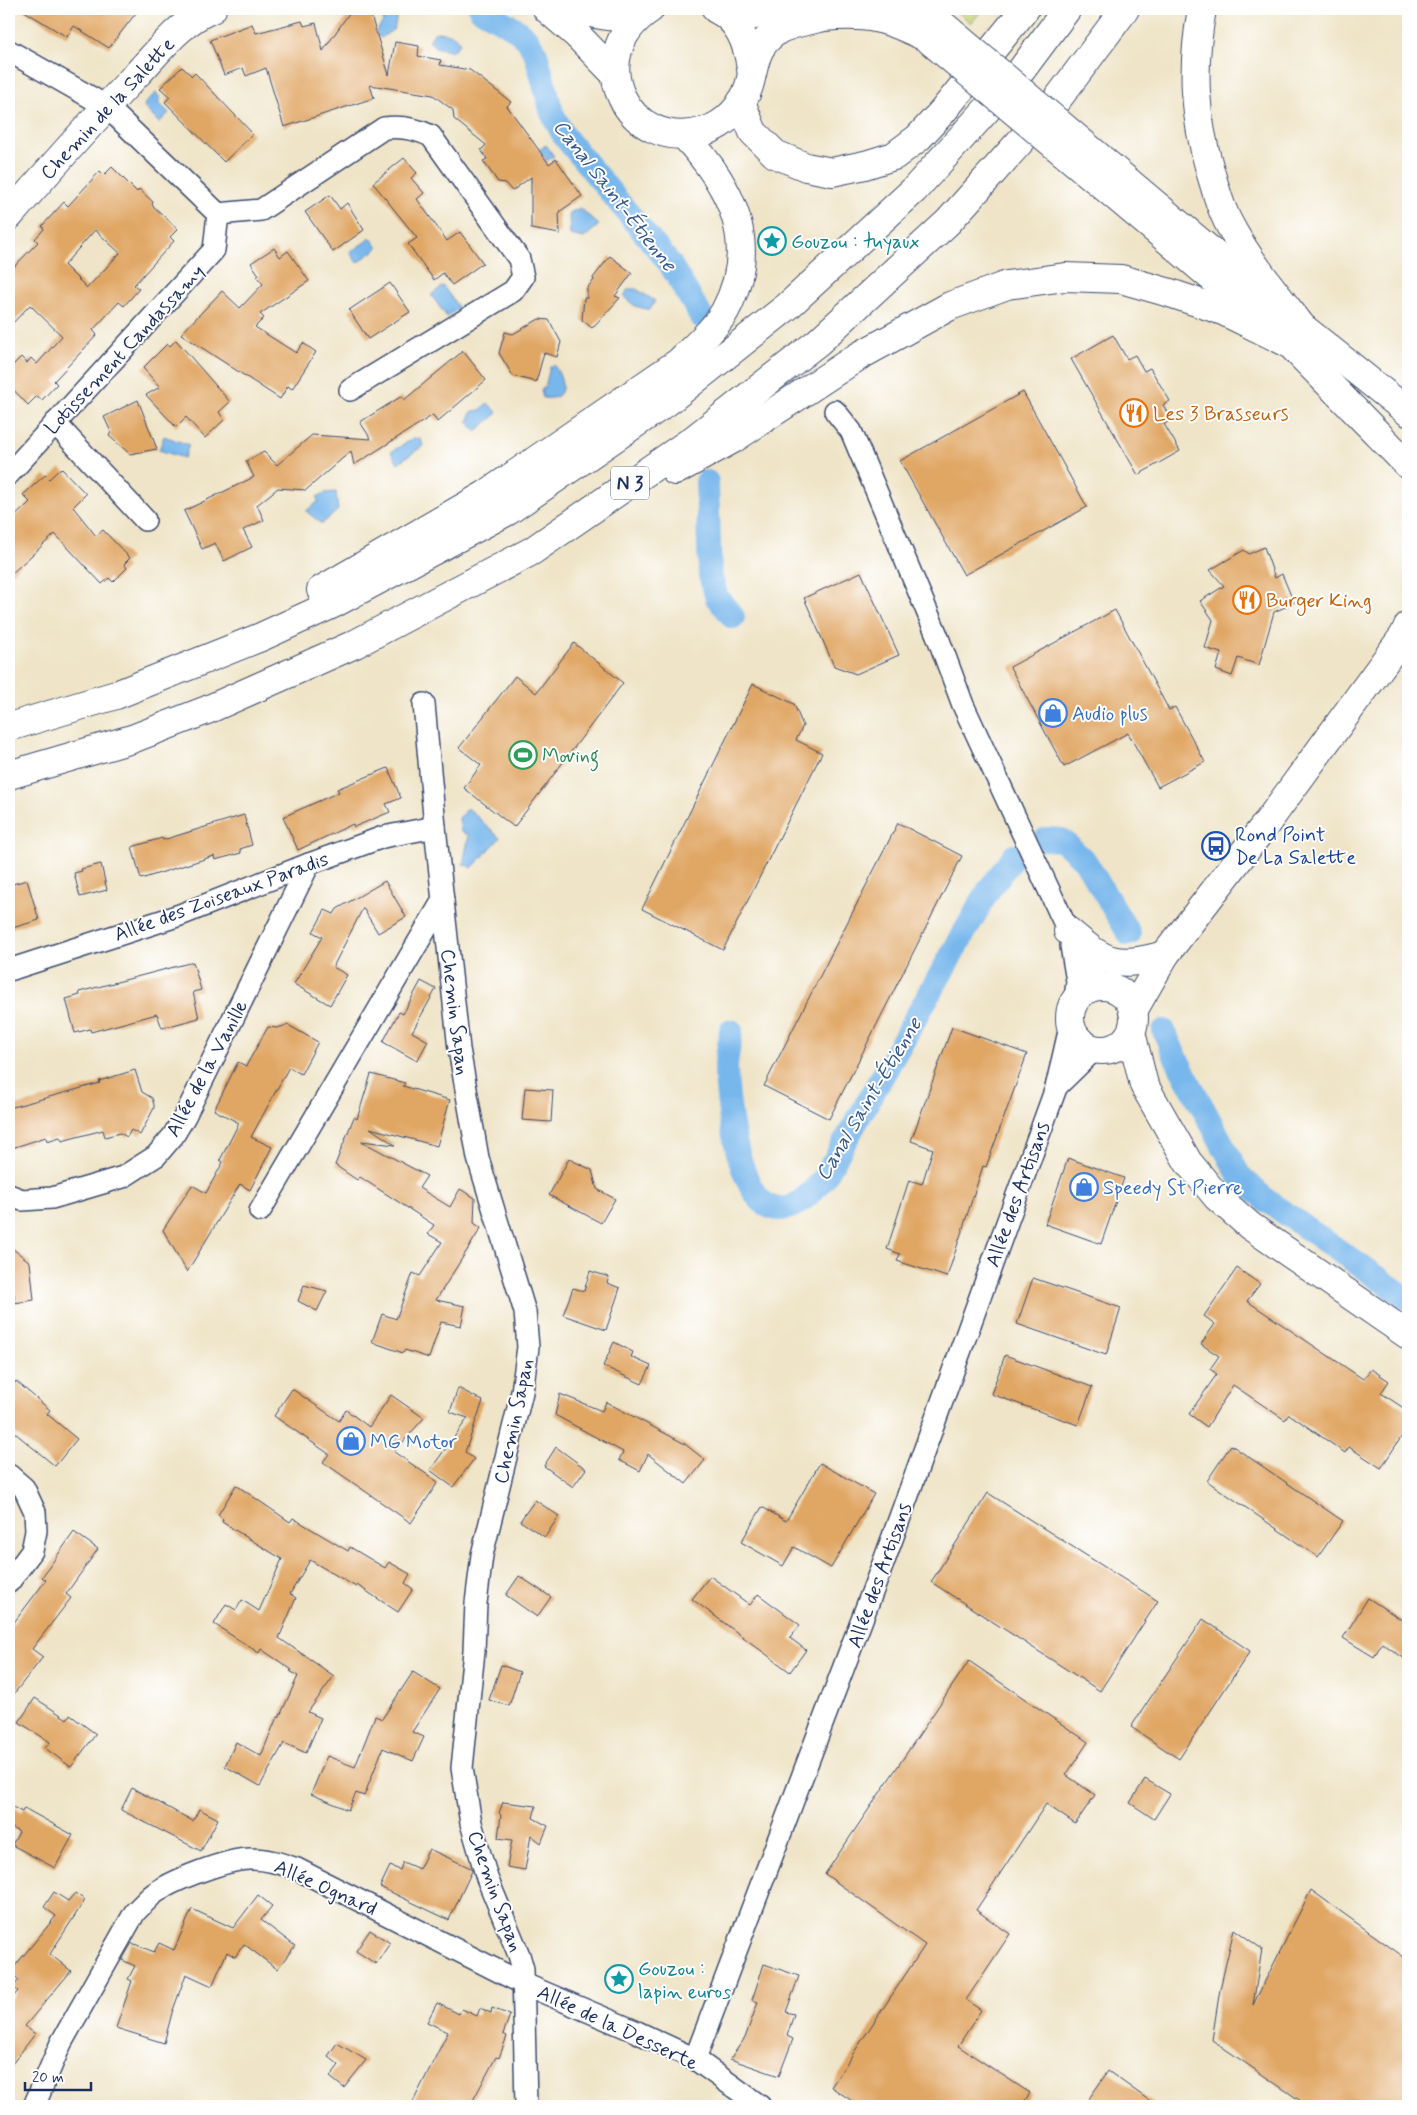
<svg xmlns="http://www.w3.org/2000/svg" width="1417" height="2115" font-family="Mynerve,sans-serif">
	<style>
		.green { fill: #c3d072; stroke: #6f8068 }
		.water { fill: #78b7ec; stroke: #4a73a5 }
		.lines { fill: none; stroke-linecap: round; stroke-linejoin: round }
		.canal { stroke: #78b7ec; stroke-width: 24 }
		.building { fill: #e0a664; fill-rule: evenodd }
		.minor-casing { stroke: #3b4a6e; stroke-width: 24 }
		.tertiary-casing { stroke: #3b4a6e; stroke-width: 30 }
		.trunk-casing { stroke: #3b4a6e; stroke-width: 30 }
		.minor { stroke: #fff; stroke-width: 21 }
		.tertiary { stroke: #fff; stroke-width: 28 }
		.trunk { stroke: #fff; stroke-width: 28 }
		.tertiary-bridge-casing { stroke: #3b4a6e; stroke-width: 30; stroke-linecap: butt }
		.tertiary-bridge { stroke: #fff; stroke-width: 28 }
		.labels { text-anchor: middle; stroke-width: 4; stroke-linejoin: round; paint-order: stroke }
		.shield { fill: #fff; stroke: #5f6d8e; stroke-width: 1 }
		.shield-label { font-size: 19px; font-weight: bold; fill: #1b2f5e }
		.street-label { font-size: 20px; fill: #1b2f5e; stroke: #fff }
		.culture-label { font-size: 20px; fill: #0d838f; stroke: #fff; text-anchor: start }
		.food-label { font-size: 20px; fill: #c56008; stroke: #fff; text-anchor: start }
		.shop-label { font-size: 20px; fill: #366cbe; stroke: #fff; text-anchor: start }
		.leisure-label { font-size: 20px; fill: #27864d; stroke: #fff; text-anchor: start }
		.transit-label { font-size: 20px; fill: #164399; stroke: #fff; text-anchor: start }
		.water-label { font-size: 21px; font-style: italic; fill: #375889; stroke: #fff }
	</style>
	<rect width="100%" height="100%" fill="#fff"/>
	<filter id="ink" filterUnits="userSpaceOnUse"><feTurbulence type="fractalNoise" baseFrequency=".02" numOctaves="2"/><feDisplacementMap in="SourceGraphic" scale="10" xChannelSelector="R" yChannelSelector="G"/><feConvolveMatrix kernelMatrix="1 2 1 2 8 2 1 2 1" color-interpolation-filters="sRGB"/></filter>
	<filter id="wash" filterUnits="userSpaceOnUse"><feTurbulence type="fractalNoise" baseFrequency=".0096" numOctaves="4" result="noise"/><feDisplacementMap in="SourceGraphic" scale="20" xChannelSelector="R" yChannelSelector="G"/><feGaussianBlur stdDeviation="1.12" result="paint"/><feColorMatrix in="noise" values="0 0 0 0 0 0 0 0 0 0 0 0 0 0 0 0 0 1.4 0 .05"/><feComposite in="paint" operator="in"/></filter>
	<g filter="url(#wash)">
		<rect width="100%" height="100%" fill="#efe4c7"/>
		<polygon class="green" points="954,9 983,9 971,23"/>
		<g class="water">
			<polygon points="370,9 388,9 397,16 394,29 381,38 375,33 384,20"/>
			<path d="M438,32C448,34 457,33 460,44L452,51L435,47L429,41L434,33Z"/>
			<polygon points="156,93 161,99 158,102 169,113 159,123 144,107 145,103"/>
			<polygon points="546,145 554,156 533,170 525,160"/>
			<polygon points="580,208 599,225 584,238 570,235 569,213"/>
			<polygon points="371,238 378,248 357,263 350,252"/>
			<polygon points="443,286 459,308 447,317 431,295"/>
			<polygon points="628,289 636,289 655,301 650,310 635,306 624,297"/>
			<path d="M554,365C564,380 569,401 543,398L541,390L545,387L550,367Z"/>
			<polygon points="488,403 498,413 476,431 467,421 470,419 470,414 473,411 480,410"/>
			<polygon points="164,436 189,445 184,458 159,450"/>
			<polygon points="414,438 421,439 423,446 398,463 391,452"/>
			<polygon points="336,492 338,510 322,524 306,511 318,502 317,497 325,493"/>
			<polygon points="468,808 500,838 472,868 463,864 469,835 461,832 459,818"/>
		</g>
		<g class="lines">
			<g class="canal">
				<polyline points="480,9 514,28 527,39 536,54 552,113 564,136 670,264 701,316"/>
				<polyline points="707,482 710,575 717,598 733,617"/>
				<polyline points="1046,839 1062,840 1085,861 1129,934"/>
				<path d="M731,1031C730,1042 727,1054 726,1065C726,1097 738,1221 787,1208C801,1205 813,1190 823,1180L988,891L1014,856"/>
				<polyline points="1164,1031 1176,1058 1239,1175 1266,1200 1408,1299"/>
			</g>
		</g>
		<g id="blocks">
			<g class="building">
				<polygon points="21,9 139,9 109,48 74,26 67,37"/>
				<polygon points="352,9 369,9 389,75 395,42 419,46 418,56 441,60 440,65 470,70 511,102 507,106 549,164 556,159 582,196 559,212 560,234 531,229 531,177 512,191 505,183 498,182 483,161 487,159 481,150 486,145 454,119 453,110 433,95 370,85 374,98 284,127 266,68 246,76 243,68 224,75 210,40 252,24 256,33 302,21 304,26 316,23 323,51"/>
				<polygon points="182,67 192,76 195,73 253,134 224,162 165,102 170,97 160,88"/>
				<polygon points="404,158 417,173 411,178 424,193 417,199 447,241 460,232 483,263 452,285 443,273 434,280 408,244 417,238 373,183"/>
				<path d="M112,167L137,192L139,189L153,202L152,205L178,229L170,237L174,241L134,285L139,289L124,306L119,302L93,330L97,335L54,381L57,384L42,400L37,396L28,405L9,385V369L21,357L27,363L31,358L37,364L62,336L30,305L9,327V272L38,242L35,239L44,229L42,226L64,202L68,206L100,171L104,175ZM95,230L120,253L87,288L64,265Z"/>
				<polygon points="330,195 340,209 347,203 364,230 333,252 305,212"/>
				<polygon points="274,248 280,257 288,251 309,281 260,314 264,318 255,327 296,353 303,343 316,352 292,389 288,386 280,399 181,334 222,291 240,308 263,284 257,277 259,275 251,263"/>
				<polygon points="610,256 632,273 615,296 620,298 592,328 582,320 584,298 587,298 587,288 594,280 593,278"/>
				<polygon points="390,283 410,312 368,339 349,310"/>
				<polygon points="539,319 549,320 561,342 557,357 544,353 536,382 513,376 499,353 505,332 513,334"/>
				<polygon points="1113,335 1127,359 1135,355 1144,371 1150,368 1170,401 1163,405 1171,420 1164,424 1180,451 1138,475 1071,359"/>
				<polygon points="176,340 230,402 219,412 224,420 205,438 186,417 176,427 146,395 160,387 143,368 167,344 170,346"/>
				<polygon points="463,351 486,380 437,422 433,415 354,465 351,451 306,490 278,488 257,505 264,520 243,530 252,547 224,561 215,543 202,549 184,511 254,477 246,461 264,452 277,465 312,435 371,439 360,422 402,396 404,400"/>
				<polygon points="1023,392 1087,507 964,575 900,461"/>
				<polygon points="138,400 157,449 130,454 109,436 111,432 104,417"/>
				<polygon points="61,468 86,494 73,507 96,536 103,530 130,558 124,564 127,568 113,582 109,578 102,584 55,534 9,576 9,522 30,502 23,495 45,475 49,479"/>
				<polygon points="1264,547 1275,578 1282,574 1294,603 1274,612 1259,665 1238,658 1232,676 1216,670 1221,653 1205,648 1213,620 1200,601 1224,586 1210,570 1244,550 1249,554"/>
				<polygon points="861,572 899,655 856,674 834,666 804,598"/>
				<polygon points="1115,610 1169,710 1175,707 1205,762 1158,787 1128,733 1064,767 1010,667"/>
				<polygon points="574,643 623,683 514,827 464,788 481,765 459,748 515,676 536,693"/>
				<polygon points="753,684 794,704 803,726 796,740 822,753 723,950 642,909"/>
				<polygon points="388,768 401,798 386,804 390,812 354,827 353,824 298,850 283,817 339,792 337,789"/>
				<polygon points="244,815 252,845 240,849 241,853 215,860 214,856 141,879 132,847 162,838 163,840"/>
				<polygon points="898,823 962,856 829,1119 764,1086"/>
				<polygon points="101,864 107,890 80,897 74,873 82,871 81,869"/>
				<polygon points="27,880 39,920 9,929 9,885"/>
				<polygon points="385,881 406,917 378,933 363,908 333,967 347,975 330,1005 294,984 322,937 313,932 325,910 334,914 337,909"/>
				<polygon points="193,962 201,990 193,992 199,1018 162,1028 157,1014 91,1032 90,1029 75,1033 66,999 80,995 79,992"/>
				<polygon points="421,981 436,989 412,1032 428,1041 417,1061 383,1042 399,1012 403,1014"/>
				<polygon points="288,1025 318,1042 301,1074 289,1067 251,1137 272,1147 250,1190 240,1184 187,1272 163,1230 192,1185 206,1193 223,1162 220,1160 239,1123 214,1110 238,1062 246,1066 268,1027 277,1028"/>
				<polygon points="952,1027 1027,1054 986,1167 983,1166 947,1277 897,1261 900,1254 887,1249 909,1180 922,1184 933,1149 911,1141"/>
				<polygon points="135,1070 142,1092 152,1098 154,1105 154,1108 140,1135 131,1130 127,1137 120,1133 105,1137 103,1130 62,1141 60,1137 47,1141 46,1137 9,1149 9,1108 100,1083 99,1081"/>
				<polygon points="371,1074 405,1083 403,1086 450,1100 437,1146 370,1128 395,1145 361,1141 427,1176 419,1188 450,1207 460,1189 475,1198 474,1223 481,1228 436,1300 465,1306 461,1326 441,1322 429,1358 405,1350 403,1353 372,1342 382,1314 396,1319 413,1273 420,1276 442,1242 428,1234 434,1225 360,1177 357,1180 335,1165 354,1117 357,1119"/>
				<polygon points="525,1088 553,1090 551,1122 522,1120"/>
				<polygon points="1068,1158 1124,1178 1101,1244 1045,1224"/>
				<polygon points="569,1159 592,1170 597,1189 615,1199 601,1223 549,1195"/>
				<polygon points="9,1246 30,1262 34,1300 14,1303 14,1294 9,1295"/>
				<polygon points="1237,1268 1260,1284 1247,1301 1363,1379 1371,1369 1389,1381 1381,1393 1408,1411 1408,1427 1381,1468 1349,1447 1345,1453 1289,1414 1285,1420 1233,1385 1207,1427 1189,1414 1217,1374 1210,1369 1219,1356 1201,1344 1215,1324 1204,1316"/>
				<polygon points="590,1271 609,1277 607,1283 620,1288 606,1330 563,1315 573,1288 584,1291"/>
				<polygon points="1033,1278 1121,1308 1106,1355 1017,1324"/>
				<polygon points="304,1285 327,1291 317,1311 298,1301"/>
				<polygon points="614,1342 633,1352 631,1357 651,1366 642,1384 603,1366"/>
				<polygon points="1005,1355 1092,1387 1078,1425 991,1394"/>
				<polygon points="9,1379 15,1383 16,1381 50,1410 47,1414 77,1439 55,1466 9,1428"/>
				<polygon points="458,1388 483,1401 465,1452 474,1459 453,1487 430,1470 468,1418 450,1412"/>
				<polygon points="292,1389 339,1421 346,1410 369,1427 391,1395 424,1418 394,1452 438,1482 411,1523 323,1462 329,1454 274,1416"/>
				<polygon points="560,1394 602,1411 606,1402 685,1444 705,1460 686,1484 648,1454 640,1471 619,1460 623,1452 555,1415"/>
				<polygon points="1231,1445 1343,1521 1318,1557 1207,1481"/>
				<polygon points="556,1447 586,1469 573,1487 544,1466"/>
				<polygon points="820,1463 874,1494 831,1568 794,1547 783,1566 741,1542 762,1507 786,1521"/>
				<polygon points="236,1485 290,1522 293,1518 348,1551 350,1547 385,1568 389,1562 410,1574 405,1583 413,1589 398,1612 357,1585 356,1587 310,1560 290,1594 296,1598 279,1638 334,1676 308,1712 321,1718 306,1753 284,1743 260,1786 225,1766 236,1742 261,1756 277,1717 279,1718 298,1676 290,1671 292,1670 261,1649 259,1653 214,1624 226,1604 236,1610 242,1600 259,1611 282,1559 222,1522 223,1519 218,1515"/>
				<polygon points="988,1493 1158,1601 1100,1691 931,1582"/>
				<polygon points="535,1500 559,1516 545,1537 520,1521"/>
				<polygon points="74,1532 98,1549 66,1594 71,1598 32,1649 43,1657 9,1700 9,1629 46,1580 42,1577"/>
				<polygon points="519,1576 551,1597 537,1617 506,1595"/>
				<polygon points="710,1576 750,1605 758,1594 800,1625 790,1638 806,1650 790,1672 692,1599"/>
				<polygon points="1368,1598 1408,1624 1408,1661 1382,1643 1374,1657 1343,1638"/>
				<polygon points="1203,1619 1250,1651 1179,1759 1131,1727"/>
				<polygon points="969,1661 1088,1742 1066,1775 1095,1795 1075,1824 1046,1804 976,1910 1010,1934 966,2000 981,2010 958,2046 1030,2093 1021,2106 860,2106 831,2087 925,1945 825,1874"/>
				<polygon points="501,1665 520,1672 509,1706 489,1700"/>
				<polygon points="413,1672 440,1689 412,1732 424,1737 413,1761 383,1748 364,1796 356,1793 348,1810 311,1794 327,1756 355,1767 375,1716 382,1719"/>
				<polygon points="35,1698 67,1719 70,1715 96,1734 71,1767 45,1748 50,1742 19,1722"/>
				<polygon points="1145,1779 1170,1794 1154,1819 1130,1803"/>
				<polygon points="132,1788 193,1821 199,1809 218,1819 201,1851 121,1810"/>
				<polygon points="503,1802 536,1806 533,1818 548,1826 541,1843 531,1835 525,1870 507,1867 512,1840 498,1838 501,1815 499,1813"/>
				<polygon points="9,1805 22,1812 24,1808 73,1835 55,1868 12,1845 19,1832 9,1826"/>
				<polygon points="429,1849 471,1868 472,1871 449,1920 380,1887 390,1866 400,1870 403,1862 419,1869"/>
				<polygon points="1311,1890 1408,1960 1408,2106 1308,2106 1212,2040 1220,1989 1234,1929 1262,1949 1253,2005"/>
				<polygon points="54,1892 68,1901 75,1893 85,1900 50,1954 71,1971 25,2026 35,2034 9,2068 9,2002 18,1991 13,1987 19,1980 10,1972 56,1916 44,1907"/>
				<polygon points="258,1895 272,1906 261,1920 295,1946 277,1969 244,1944 235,1957 227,1952 212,1986 186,1974 172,2013 164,2043 116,2028 132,1981 128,1979 135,1966 122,1960 132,1943 154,1952 159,1943 174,1950 192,1909 233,1928"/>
				<polygon points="370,1930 390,1943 376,1964 356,1951"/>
				<polygon points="764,1964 799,1976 786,2012 794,2014 787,2036 793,2039 779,2076 730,2059 745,2038 758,2002 752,2000"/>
				<polygon points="437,2003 459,2014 462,2009 477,2016 480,2008 491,2013 492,2008 510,2015 503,2034 507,2036 499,2058 496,2057 470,2106 411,2106 448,2032 427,2022"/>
				<polygon points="337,2043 366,2060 344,2088 330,2077 339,2065 328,2056"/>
				<polygon points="1108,2071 1157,2106 1084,2106"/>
			</g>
		</g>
	</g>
	<g filter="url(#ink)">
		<use href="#blocks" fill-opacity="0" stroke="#3b4a6e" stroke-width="1"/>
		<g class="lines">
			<defs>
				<g id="minor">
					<polyline points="9,51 106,106 218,214"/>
					<polyline points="835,411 851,431 937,635 963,705 1068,931 1100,986"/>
					<polyline points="55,423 145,520"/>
					<path d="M9,474L214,250L218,214L261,210L384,128C401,126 415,128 431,136L519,259L523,277L513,291L350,390"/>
					<polyline points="424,704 435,827 459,1049 478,1158 525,1312 528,1347 522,1392 482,1555 476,1603 474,1651 462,1768 471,1823 487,1878 519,1955 523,1969 526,2106"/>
					<polyline points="1071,946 1077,981 1075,1000"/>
					<polyline points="9,970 180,915 309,864 383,837 435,827"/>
					<polyline points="1056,1087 1094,1050"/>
					<polyline points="9,1195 22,1200 52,1198 123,1177 156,1156 173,1136 185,1116 309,864"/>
					<polyline points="260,1211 443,900"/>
					<polyline points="9,1475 24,1488 35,1512 36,1531 32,1551 9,1582"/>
					<polyline points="695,2059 884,1561 1056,1088 1070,1027"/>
					<path d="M34,2106L61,2043L135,1912C140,1907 146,1901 151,1896C169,1881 229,1858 252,1859C268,1859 282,1864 297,1869L524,1984L637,2032L695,2059L760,2106"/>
				</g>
				<g id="tertiary">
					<polyline points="547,9 577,35 615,74"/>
					<polyline points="566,9 607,16 636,18"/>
					<path d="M650,9C579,56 627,155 705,131C725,125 743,106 749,86C756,62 754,47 777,31C787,24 812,20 824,17"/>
					<path d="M716,9C740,20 748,45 751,69"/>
					<polyline points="720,11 751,16 777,9"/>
					<path d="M9,216C51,168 93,120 137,74C160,50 181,21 212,9"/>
					<polyline points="1188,232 1302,327 1408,412"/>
					<polyline points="1176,247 1290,344 1408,465"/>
					<path d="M1068,931C1107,964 1115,968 1165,955"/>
					<circle cx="1102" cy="1018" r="32"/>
					<polyline points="1133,1011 1165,955 1269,820 1404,635 1408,626"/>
					<polyline points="1131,1032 1144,1085 1188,1162 1217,1197 1250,1226 1408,1335"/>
				</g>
				<g id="trunk">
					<path d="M1202,9C1191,70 1194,115 1211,174C1217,194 1222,213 1233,231C1252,265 1278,296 1302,327"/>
					<polyline points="741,102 753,132 775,154 806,167 832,172 865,165 894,156 918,138 943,111 1025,9"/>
					<polyline points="675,471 733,439 859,356 950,306 1007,285 1065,277 1121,279 1170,293 1223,311 1290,344"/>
					<path d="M321,590L485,495L679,362C695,346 714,330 725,311C761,243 731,186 684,135"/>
					<polyline points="9,727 116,695 261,637 335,603 508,511 667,402 788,306 914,190 1017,76 1067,9"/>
					<polyline points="9,775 132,739 207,710 355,644 532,551 694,439 818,342 948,222 1053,105 1125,9"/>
				</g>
			</defs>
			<use href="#minor" class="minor-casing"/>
			<use href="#tertiary" class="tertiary-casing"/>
			<use href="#trunk" class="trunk-casing"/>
			<use href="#minor" class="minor"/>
			<use href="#tertiary" class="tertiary"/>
			<use href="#trunk" class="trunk"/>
			<defs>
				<g id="tertiary-bridge">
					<polyline points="913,9 938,21 1188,232"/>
					<path d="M824,17C868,13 888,18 927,38L1176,247"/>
				</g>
			</defs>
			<use href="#tertiary-bridge" class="tertiary-bridge-casing"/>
			<use href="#tertiary-bridge" class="tertiary-bridge"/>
		</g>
	</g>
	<defs>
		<symbol id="sight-ring" viewBox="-11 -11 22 22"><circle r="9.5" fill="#fff" stroke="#0f9aa8" stroke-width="1.5"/><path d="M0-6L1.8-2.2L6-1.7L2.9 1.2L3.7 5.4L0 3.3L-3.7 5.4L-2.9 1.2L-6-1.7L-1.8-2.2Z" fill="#0f9aa8"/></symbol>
		<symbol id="restaurant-ring" viewBox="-11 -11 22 22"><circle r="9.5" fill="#fff" stroke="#e8710a" stroke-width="1.5"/><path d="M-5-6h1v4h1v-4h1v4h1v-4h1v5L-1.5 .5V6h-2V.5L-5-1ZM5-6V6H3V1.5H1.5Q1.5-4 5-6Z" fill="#e8710a"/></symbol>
		<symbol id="shop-ring" viewBox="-11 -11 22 22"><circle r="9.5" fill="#fff" stroke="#3f7fe0" stroke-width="1.5"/><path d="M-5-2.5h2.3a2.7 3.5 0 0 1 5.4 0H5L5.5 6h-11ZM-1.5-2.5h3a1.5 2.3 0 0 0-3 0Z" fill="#3f7fe0"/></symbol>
		<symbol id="stadium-ring" viewBox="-11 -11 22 22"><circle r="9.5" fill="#fff" stroke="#2e9e5b" stroke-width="1.5"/><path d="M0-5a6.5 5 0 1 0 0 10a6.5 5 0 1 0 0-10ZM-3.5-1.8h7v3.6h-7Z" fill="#2e9e5b"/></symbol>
		<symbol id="bus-ring" viewBox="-11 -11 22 22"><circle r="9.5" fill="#fff" stroke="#1a4fb4" stroke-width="1.5"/><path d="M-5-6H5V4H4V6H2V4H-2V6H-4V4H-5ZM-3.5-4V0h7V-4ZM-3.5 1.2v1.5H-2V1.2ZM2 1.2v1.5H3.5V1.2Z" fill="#1a4fb4"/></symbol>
	</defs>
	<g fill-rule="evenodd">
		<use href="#sight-ring" x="756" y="225" width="32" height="32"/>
		<use href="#restaurant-ring" x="1118" y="397" width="32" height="32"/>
		<use href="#restaurant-ring" x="1231" y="584" width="32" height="32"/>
		<use href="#shop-ring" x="1037" y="697" width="32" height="32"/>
		<use href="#stadium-ring" x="507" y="739" width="32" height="32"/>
		<use href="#bus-ring" x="1200" y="830" width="32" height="32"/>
		<use href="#shop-ring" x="1068" y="1171" width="32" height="32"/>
		<use href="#shop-ring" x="335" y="1425" width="32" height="32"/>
		<use href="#sight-ring" x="603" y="1963" width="32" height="32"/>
	</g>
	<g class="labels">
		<rect class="shield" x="611" y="466.5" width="38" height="33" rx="4"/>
		<g class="shield-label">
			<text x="630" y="490">N 3</text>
		</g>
		<g class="street-label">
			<text transform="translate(107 108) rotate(-47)" y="7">Chemin de la Salette</text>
			<text transform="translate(124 349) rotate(-47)" y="7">Lotissement Candassamy</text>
			<text transform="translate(221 896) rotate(-20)" y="7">Allée des Zoiseaux Paradis</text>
			<text transform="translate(456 1012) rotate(83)" y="7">Chemin Sapan</text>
			<text transform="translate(206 1068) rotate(-62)" y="7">Allée de la Vanille</text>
			<text transform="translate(1017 1194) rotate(-70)" y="7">Allée des Artisans</text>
			<text transform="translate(513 1421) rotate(-78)" y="7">Chemin Sapan</text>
			<text transform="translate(879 1575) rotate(-70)" y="7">Allée des Artisans</text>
			<text transform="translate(326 1887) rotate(24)" y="7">Allée Ognard</text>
			<text transform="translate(496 1891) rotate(70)" y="7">Chemin Sapan</text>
			<text transform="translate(618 2027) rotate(25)" y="7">Allée de la Desserte</text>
		</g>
		<g class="culture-label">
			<text x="791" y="248">Gouzou : tuyaux</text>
			<text x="638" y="1975">Gouzou :<tspan x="638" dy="23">lapin euros</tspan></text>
		</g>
		<g class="food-label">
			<text x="1153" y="420">Les 3 Brasseurs</text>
			<text x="1266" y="607">Burger King</text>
		</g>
		<g class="shop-label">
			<text x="1072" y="720">Audio plus</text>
			<text x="1103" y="1194">Speedy St Pierre</text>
			<text x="370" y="1448">MG Motor</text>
		</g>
		<g class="leisure-label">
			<text x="542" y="762">Moving</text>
		</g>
		<g class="transit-label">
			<text x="1235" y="841">Rond Point<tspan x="1235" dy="23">De La Salette</tspan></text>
		</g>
		<g class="water-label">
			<text transform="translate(615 195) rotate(52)" y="7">Canal Saint-Étienne</text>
			<text transform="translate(868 1099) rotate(-59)" y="7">Canal Saint-Étienne</text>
		</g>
	</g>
	<rect width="1417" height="2115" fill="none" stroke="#fff" stroke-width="30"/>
	<path d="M25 2082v8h66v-8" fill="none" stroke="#1b2f5e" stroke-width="2.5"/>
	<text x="32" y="2082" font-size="15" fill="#1b2f5e" stroke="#ffffff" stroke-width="4" paint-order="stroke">20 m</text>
</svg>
